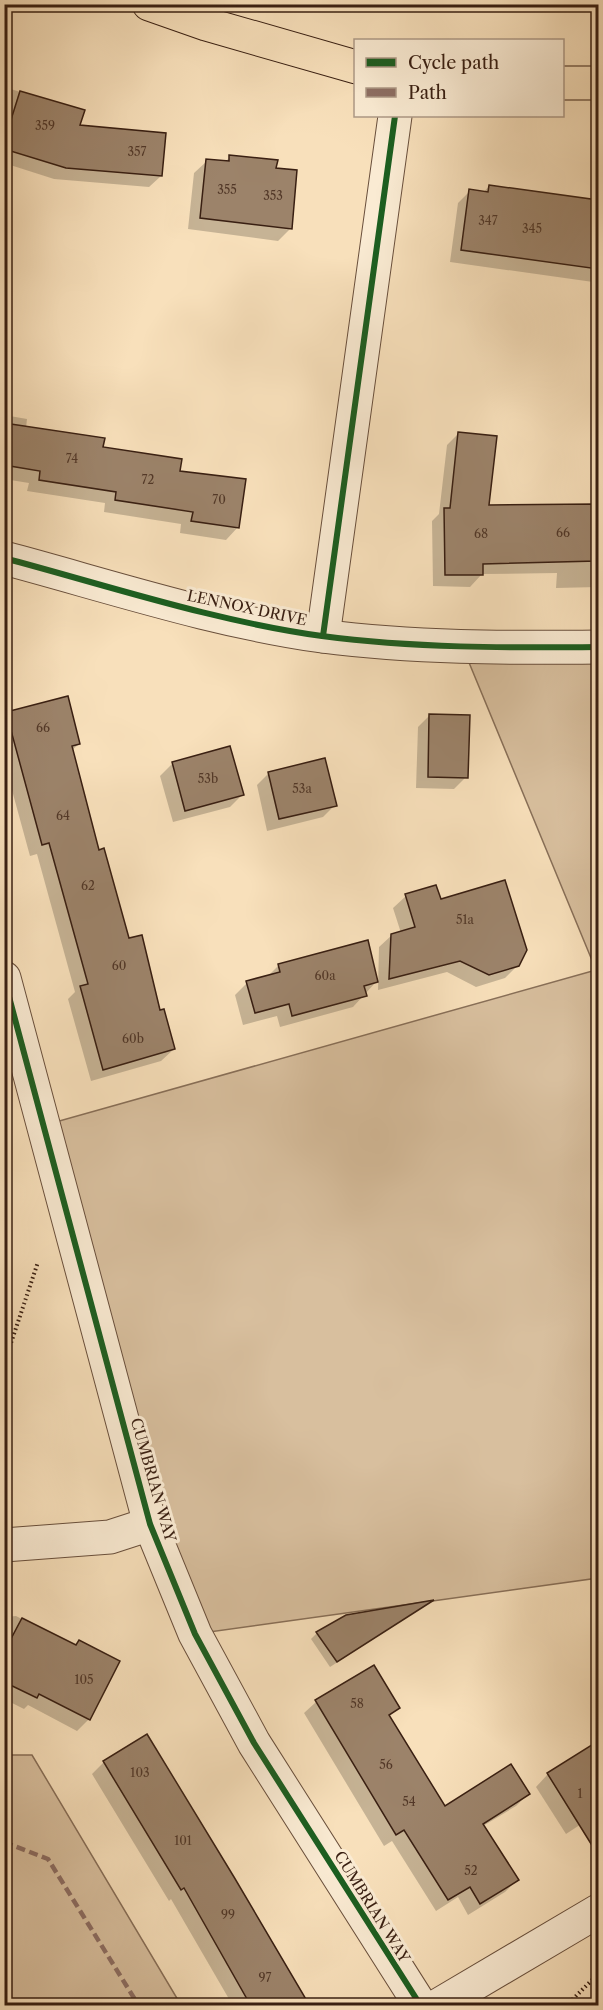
<svg xmlns="http://www.w3.org/2000/svg" width="603" height="2010" font-family="'Libre Caslon Text',serif">
	<style>
		.green { fill: #d8bf9e; stroke: #886f58; stroke-width: 1.5 }
		.shadow { fill: #0003 }
		.building { fill: #9c836a; stroke: #391f12; stroke-width: 1.5 }
		.lines { fill: none; stroke-linecap: round; stroke-linejoin: round }
		.street-casing { stroke: #694f3c; stroke-width: 35 }
		.highway-casing { stroke: #391f12; stroke-width: 35 }
		.path { stroke: #391f12; stroke-width: 4; stroke-dasharray: 1.5 3; stroke-linecap: butt }
		.street { stroke: #faebd3; stroke-width: 33 }
		.highway { stroke: #f8e0bb; stroke-width: 33 }
		.quiet { stroke: #8d6e63; stroke-width: 4.5; stroke-dasharray: 9 4.5; stroke-linecap: butt }
		.cycleway-casing { stroke: #faebd3; stroke-width: 10 }
		.cycleway { stroke: #1b5e20; stroke-width: 6 }
		.labels { text-anchor: middle; stroke-width: 6; stroke-linejoin: round; paint-order: stroke }
		.number-label { font-size: 12px; fill: #523828 }
		.street-label { font-size: 15px; fill: #391f12; stroke: #faebd3 }
	</style>
	<rect width="100%" height="100%" fill="#f8e0bb"/>
	<filter id="stains"><feTurbulence type="fractalNoise" baseFrequency=".00333" numOctaves="4"/><feColorMatrix values="0 0 0 0 .2 0 0 0 0 .09 0 0 0 0 .02 0 0 0 .5 -.17"/></filter>
	<radialGradient id="worn" r=".72"><stop offset=".6" stop-color="#630" stop-opacity="0"/><stop offset="1" stop-color="#630" stop-opacity=".3"/></radialGradient>
	<g class="green">
		<polygon points="598,647 598,1578 195,1634 45,1125 596,970 463,648"/>
		<polygon points="5,1755 32,1755 181,2005 5,2005"/>
	</g>
	<g class="shadow">
		<polygon points="4,87 83,111 78,127 161,176 149,187 54,179 4,163"/>
		<polygon points="230,157 275,169 290,229 278,241 188,229 194,173 207,161 225,162"/>
		<polygon points="489,186 559,204 598,211 598,280 595,279 593,282 450,262 458,203 470,191 483,193"/>
		<polygon points="4,415 27,419 26,428 178,472 238,527 226,540 180,533 181,524 104,512 105,503 27,491 29,483 4,479"/>
		<polygon points="459,433 487,507 598,514 598,587 556,588 557,573 482,574 470,587 433,586 432,521 439,514 447,445"/>
		<polygon points="7,713 79,744 72,750 98,852 128,940 174,1049 161,1061 91,1081 68,999 75,992 37,854 30,856 4,761 4,716"/>
		<polygon points="430,715 466,777 454,789 416,788 418,727"/>
		<polygon points="173,763 242,795 230,807 173,822 160,776"/>
		<polygon points="269,773 335,805 323,817 267,831 257,785"/>
		<polygon points="406,896 518,965 505,978 476,987 447,972 378,990 379,947 392,935 401,933 393,908"/>
		<polygon points="279,965 376,982 353,1007 280,1027 277,1016 243,1025 235,995 247,983 267,977"/>
		<polygon points="430,1602 330,1667 311,1639 317,1633"/>
		<polygon points="16,1616 74,1646 79,1642 89,1719 77,1731 28,1705 24,1709 4,1699 4,1617"/>
		<polygon points="374,1667 398,1707 389,1717 444,1808 528,1794 516,1806 483,1826 517,1880 505,1892 468,1915 458,1897 436,1911 392,1841 384,1846 304,1713 316,1702"/>
		<polygon points="598,1743 598,1813 566,1834 536,1787 548,1774"/>
		<polygon points="104,1762 308,2006 221,2006 229,1999 171,1899 169,1901 92,1774"/>
	</g>
	<g class="building">
		<polygon points="20,91 85,110 80,125 166,133 162,176 66,168 4,149 4,142"/>
		<polygon points="229,155 278,160 276,168 297,170 292,229 200,218 206,159 229,161"/>
		<polygon points="489,185 598,200 598,269 461,250 469,189 488,192"/>
		<polygon points="4,423 105,438 103,447 182,459 180,471 246,479 239,528 191,521 193,512 115,500 116,492 39,480 40,471 4,465"/>
		<polygon points="458,432 497,436 489,505 596,504 597,561 483,564 483,575 445,575 444,508 450,508"/>
		<polygon points="68,696 80,744 72,746 99,850 104,848 129,938 142,935 160,1010 164,1009 175,1049 103,1070 80,986 88,984 49,843 42,845 6,712"/>
		<polygon points="429,714 470,715 468,778 428,777"/>
		<polygon points="230,746 244,795 185,811 172,762"/>
		<polygon points="325,758 337,806 279,819 268,772"/>
		<polygon points="505,880 527,950 519,966 489,975 460,961 389,979 391,934 415,927 405,894 436,885 441,899"/>
		<polygon points="368,940 378,982 364,986 367,996 292,1016 289,1004 255,1013 246,981 280,972 278,964"/>
		<polygon points="434,1600 337,1662 316,1632 346,1615"/>
		<polygon points="22,1618 76,1645 79,1640 120,1661 90,1720 39,1694 37,1698 4,1682 4,1652"/>
		<polygon points="374,1665 400,1708 389,1715 445,1806 511,1764 530,1794 483,1824 519,1880 480,1904 470,1887 448,1900 404,1830 396,1835 315,1700"/>
		<polygon points="147,1734 234,1877 310,2006 251,2006 184,1888 181,1890 103,1761"/>
		<polygon points="598,1741 598,1855 547,1773"/>
	</g>
	<g class="lines">
		<defs>
			<g id="street">
				<path d="M4,558C109,586 214,621 322,636C414,648 506,648 598,647"/>
				<polyline points="323,636 395,116"/>
				<polyline points="4,978 150,1524 195,1634 254,1743 421,2006"/>
				<polyline points="4,1545 110,1537 150,1524"/>
				<polyline points="437,2006 598,1911"/>
			</g>
			<g id="highway">
				<polyline points="149,4 206,24 356,67"/>
				<polyline points="562,83 598,83"/>
			</g>
		</defs>
		<use href="#street" class="street-casing"/>
		<use href="#highway" class="highway-casing"/>
		<g class="path">
			<polyline points="4,1364 38,1262"/>
			<polyline points="566,2006 598,1974"/>
		</g>
		<use href="#street" class="street"/>
		<use href="#highway" class="highway"/>
		<polyline class="quiet" points="4,1842 48,1859 139,2006"/>
		<defs>
			<g id="cycleway">
				<path d="M4,558C109,586 214,621 322,636C414,648 506,648 598,647"/>
				<polyline points="323,636 395,116"/>
				<polyline points="4,978 150,1524 195,1634 254,1743 421,2006"/>
			</g>
		</defs>
		<use href="#cycleway" class="cycleway-casing"/>
		<use href="#cycleway" class="cycleway"/>
	</g>
	<g class="labels">
		<g class="number-label">
			<text x="45" y="130">359</text>
			<text x="137" y="156">357</text>
			<text x="227" y="194">355</text>
			<text x="273" y="200">353</text>
			<text x="488" y="225">347</text>
			<text x="532" y="233">345</text>
			<text x="72" y="463">74</text>
			<text x="148" y="484">72</text>
			<text x="219" y="504">70</text>
			<text x="563" y="537">66</text>
			<text x="481" y="538">68</text>
			<text x="43" y="732">66</text>
			<text x="208" y="783">53b</text>
			<text x="302" y="793">53a</text>
			<text x="63" y="820">64</text>
			<text x="88" y="890">62</text>
			<text x="465" y="924">51a</text>
			<text x="119" y="970">60</text>
			<text x="325" y="980">60a</text>
			<text x="133" y="1043">60b</text>
			<text x="84" y="1684">105</text>
			<text x="357" y="1708">58</text>
			<text x="386" y="1769">56</text>
			<text x="140" y="1777">103</text>
			<text x="580" y="1798">1</text>
			<text x="409" y="1806">54</text>
			<text x="183" y="1845">101</text>
			<text x="471" y="1875">52</text>
			<text x="228" y="1919">99</text>
			<text x="265" y="1982">97</text>
		</g>
		<g class="street-label">
			<text transform="translate(247 608) rotate(12)" y="5">LENNOX DRIVE</text>
			<text transform="translate(153 1480) rotate(74)" y="5">CUMBRIAN WAY</text>
			<text transform="translate(372 1907) rotate(58)" y="5">CUMBRIAN WAY</text>
		</g>
	</g>
	<rect width="603" height="2010" fill="none" stroke="#f8e0bb" stroke-width="24"/>
	<rect x="6" y="6" width="591" height="1998" fill="none" stroke="#391f12" stroke-width="3"/>
	<rect x="12" y="12" width="579" height="1986" fill="none" stroke="#391f12" stroke-width="1.5"/>
	<rect x="354" y="39" width="210" height="78" fill="#faebd3" stroke="#ad9986" stroke-width="1.5"/>
	<rect x="366" y="58" width="30" height="9" fill="#1b5e20" stroke="#ad9986" stroke-width="1.5"/>
	<text x="408" y="69" font-size="18" fill="#391f12">Cycle path</text>
	<rect x="366" y="88" width="30" height="9" fill="#8d6e63" stroke="#ad9986" stroke-width="1.5"/>
	<text x="408" y="99" font-size="18" fill="#391f12">Path</text>
	<rect width="100%" height="100%" filter="url(#stains)"/>
	<rect width="100%" height="100%" fill="url(#worn)"/>
</svg>
